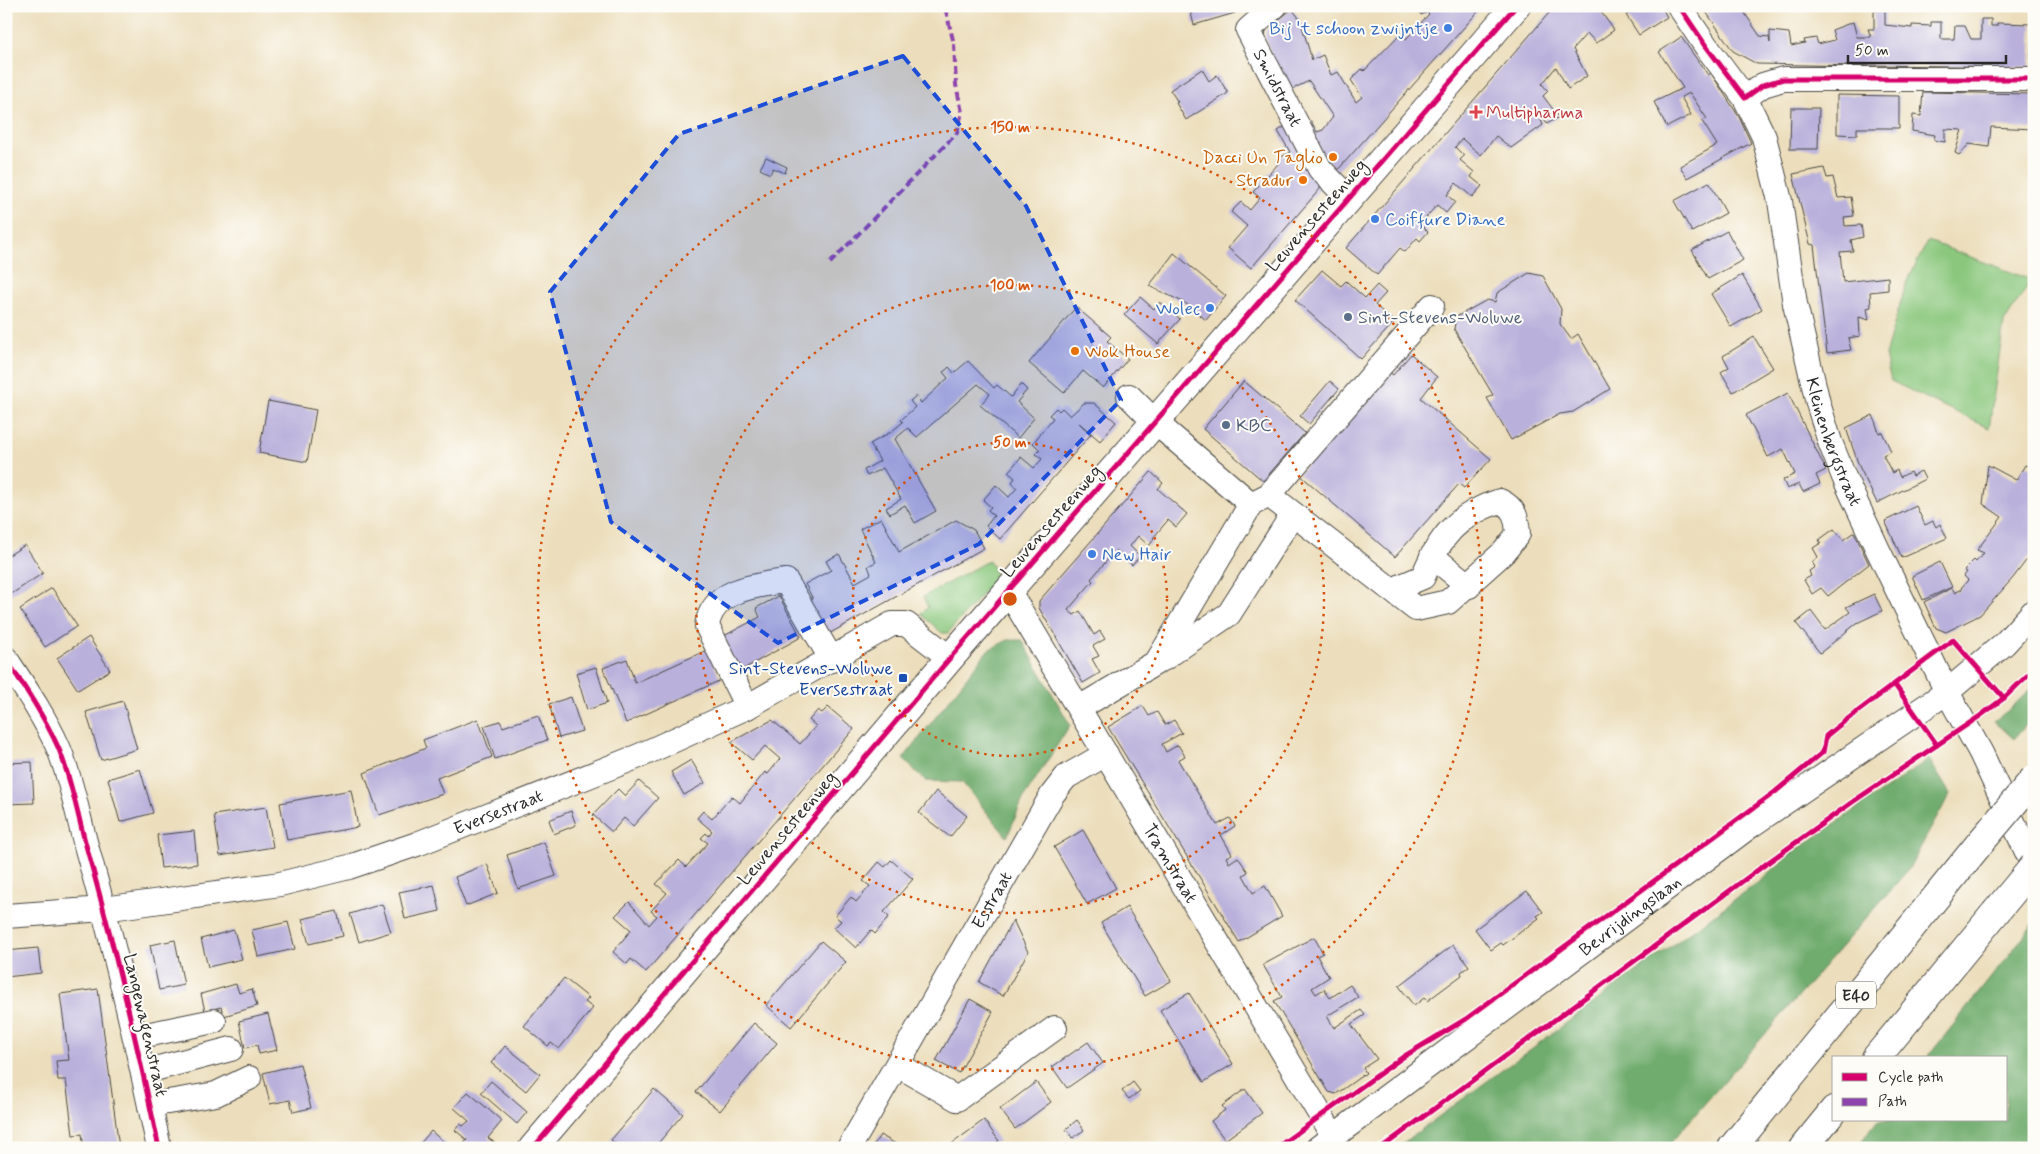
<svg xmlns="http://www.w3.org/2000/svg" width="2040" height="1154" font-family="Mynerve,sans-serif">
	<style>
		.green { fill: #8bc87e; stroke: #5b7a54 }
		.forest { fill: #70ac6d; stroke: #4e6c4c }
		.building { fill: #b9b1db }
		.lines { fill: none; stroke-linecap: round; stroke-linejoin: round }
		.minor-casing { stroke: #484641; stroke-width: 26 }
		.major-casing { stroke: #484641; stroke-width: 30 }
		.highway-casing { stroke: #484641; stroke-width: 30 }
		.minor { stroke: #fff; stroke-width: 24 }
		.major { stroke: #fff; stroke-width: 28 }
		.highway { stroke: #fff; stroke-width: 28 }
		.highway-bridge-casing { stroke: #484641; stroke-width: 30; stroke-linecap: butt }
		.highway-bridge { stroke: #fff; stroke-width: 28 }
		.quiet { stroke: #8e44ad; stroke-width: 4; stroke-dasharray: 8 4; stroke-linecap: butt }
		.cycleway-casing { stroke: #fdfcf7; stroke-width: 8 }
		.cycleway { stroke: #d6006c; stroke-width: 5 }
		.marked { fill: #1d4ed8; fill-opacity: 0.2; stroke: #1d4ed8; stroke-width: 4; stroke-dasharray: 10 6; stroke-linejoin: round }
		.ring { fill: none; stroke: #d5540f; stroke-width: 2.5; stroke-dasharray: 2.5 5 }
		.shop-dot { fill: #3f7fe0; stroke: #fdfcf7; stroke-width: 2 }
		.health-dot { fill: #e0444e; stroke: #fdfcf7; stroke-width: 2 }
		.food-dot { fill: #e8710a; stroke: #fdfcf7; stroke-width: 2 }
		.service-dot { fill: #5c6f8a; stroke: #fdfcf7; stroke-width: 2 }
		.transit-dot { fill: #1a4fb4; stroke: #fdfcf7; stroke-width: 2 }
		.labels { text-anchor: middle; stroke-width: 4; stroke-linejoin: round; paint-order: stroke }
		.shield { fill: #fdfcf7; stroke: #6a6a68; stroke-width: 1 }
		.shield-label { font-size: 16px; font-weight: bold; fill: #2b2b2b }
		.shop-label { font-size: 18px; fill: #366cbe; stroke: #fdfcf7; text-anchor: end }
		.street-label { font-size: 18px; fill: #2b2b2b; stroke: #fdfcf7 }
		.health-label { font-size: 18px; fill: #be3a42; stroke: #fdfcf7; text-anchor: start }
		.food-label { font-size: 18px; fill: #c56008; stroke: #fdfcf7; text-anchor: end }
		.service-label { font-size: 18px; fill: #4e5e75; stroke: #fdfcf7; text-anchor: start }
		.transit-label { font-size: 18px; fill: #164399; stroke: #fdfcf7; text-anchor: end }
		.centre { fill: #d5540f; stroke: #fdfcf7; stroke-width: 2.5 }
		.ring-label { font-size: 15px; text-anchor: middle; font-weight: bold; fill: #d5540f; stroke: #fdfcf7; stroke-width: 4; stroke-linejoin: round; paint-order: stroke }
	</style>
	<rect width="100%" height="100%" fill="#fdfcf7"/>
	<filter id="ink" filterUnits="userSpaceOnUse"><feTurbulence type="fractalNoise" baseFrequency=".02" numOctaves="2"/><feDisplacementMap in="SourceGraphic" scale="10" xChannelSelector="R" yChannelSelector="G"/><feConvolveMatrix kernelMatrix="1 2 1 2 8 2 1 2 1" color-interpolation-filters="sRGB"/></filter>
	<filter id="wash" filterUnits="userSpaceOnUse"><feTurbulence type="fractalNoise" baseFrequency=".0096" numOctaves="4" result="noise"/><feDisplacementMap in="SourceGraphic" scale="20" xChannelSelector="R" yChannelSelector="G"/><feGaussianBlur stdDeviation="1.12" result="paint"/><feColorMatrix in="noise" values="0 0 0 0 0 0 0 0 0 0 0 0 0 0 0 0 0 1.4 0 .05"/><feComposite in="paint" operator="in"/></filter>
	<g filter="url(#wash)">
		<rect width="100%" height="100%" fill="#ecdebc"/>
		<g class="green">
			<polygon points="1928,241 2032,280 2004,322 1989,428 1891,381 1885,355 1907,281"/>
			<polygon points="989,560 997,577 948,633 942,633 921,614 928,607 923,597"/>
		</g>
		<g class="forest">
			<polygon points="1008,640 1022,640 1070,725 1023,799 1007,837 962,782 926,781 903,759 988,650"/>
			<polygon points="2034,686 2034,716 2014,739 1994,721 2010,709"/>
			<polygon points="1929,759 1950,794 1908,870 1666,1148 1396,1148 1764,878 1789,855"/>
			<polygon points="2034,923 2034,1148 1856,1148 1878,1120 2006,1120 2006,1058 1927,1058"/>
		</g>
		<g id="blocks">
			<g class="building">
				<polygon points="1189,6 1233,6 1235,13 1194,25"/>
				<polygon points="1417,6 1483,6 1336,172 1301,125 1311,121 1317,132 1323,130 1333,117 1309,81 1286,92 1265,37 1266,30 1292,9 1300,19 1312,60 1323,55 1331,75 1338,72 1356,102 1362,97 1351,80 1362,69 1364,71 1400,34 1406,39 1429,14 1427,12 1421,15"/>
				<polygon points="1555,6 1606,6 1601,12 1614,30 1596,43 1587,33 1573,49 1587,76 1568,89 1556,67 1542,84 1548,91 1543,96 1559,117 1547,124 1542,113 1538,113 1543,125 1511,148 1496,136 1481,155 1462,139 1455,147 1464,156 1460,160 1474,172 1471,177 1482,186 1472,197 1456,183 1447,195 1455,202 1446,213 1437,205 1420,224 1428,232 1420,241 1417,238 1405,252 1400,248 1377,275 1346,248"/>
				<polygon points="1641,6 1661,6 1667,17 1639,35 1626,15"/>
				<polygon points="1702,6 1740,6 1760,36 1769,37 1770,43 1770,31 1789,33 1791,46 1805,43 1804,40 1816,38 1818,44 1835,40 1832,30 1853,22 1857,37 1871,37 1868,29 1874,29 1874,11 1885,8 1885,25 1912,28 1912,25 1931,26 1931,22 1941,22 1941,39 1954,39 1955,26 1965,26 1971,39 1981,39 1981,19 1991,19 1991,26 1997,26 1997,23 2032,24 2030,67 1870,65 1856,66 1757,64 1733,51"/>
				<polygon points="1681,37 1708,75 1711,73 1739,117 1751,143 1687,178 1680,166 1717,145 1702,121 1707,119 1690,93 1681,97 1691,115 1667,127 1654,102 1683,88 1659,52"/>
				<polygon points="1202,69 1209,81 1217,75 1228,93 1186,120 1176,103 1178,102 1170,90"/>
				<polygon points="1923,92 2034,94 2034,129 1991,127 1989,147 1969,144 1959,155 1955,153 1962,130 1945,129 1945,142 1934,140 1935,135 1912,131 1913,115 1921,116"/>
				<polygon points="1837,95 1899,96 1899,128 1857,128 1857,135 1837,134"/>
				<polygon points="1791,108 1819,108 1818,149 1790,149"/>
				<polygon points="1290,123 1321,182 1320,189 1251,268 1228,248 1247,226 1231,212 1241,202 1250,210 1260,198 1253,192 1278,164 1276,160 1290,152 1278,131"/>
				<polygon points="766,157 787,167 785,173 773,168 770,174 760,169"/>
				<polygon points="1824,168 1827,178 1833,177 1838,198 1851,197 1854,216 1844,217 1845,226 1861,225 1863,237 1851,240 1853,251 1840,252 1843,282 1888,277 1888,290 1870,292 1871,307 1867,308 1869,320 1859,317 1860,336 1848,338 1851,350 1827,353 1814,245 1810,244 1793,174"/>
				<polygon points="1709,182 1726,213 1692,232 1674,201"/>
				<polygon points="1727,231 1743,260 1708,279 1692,250"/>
				<polygon points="1174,253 1226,296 1206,320 1185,303 1149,286"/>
				<polygon points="1322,270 1341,286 1346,281 1365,298 1377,285 1386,293 1375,305 1394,322 1361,359 1295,300"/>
				<polygon points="1529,273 1543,276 1561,309 1560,324 1571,339 1578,334 1610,389 1573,412 1560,414 1511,440 1487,398 1493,395 1454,329 1456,317 1487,300 1495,302 1497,293"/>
				<polygon points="1742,275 1762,309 1731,327 1711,294"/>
				<polygon points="1140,297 1154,309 1160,302 1180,319 1158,344 1124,315"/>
				<polygon points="1076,307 1111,337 1107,341 1128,359 1103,388 1083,371 1064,393 1029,363"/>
				<polygon points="1754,337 1773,368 1733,392 1721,372 1729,367 1723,356"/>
				<polygon points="1411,354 1437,377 1421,398 1491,459 1464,488 1459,484 1395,557 1299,474 1388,371 1393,375"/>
				<polygon points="968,361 994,388 997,385 1011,397 1021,384 1027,390 1017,402 1034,418 1018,438 980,405 990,394 978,384 917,437 908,428 895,439 936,511 915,523 905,505 890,514 886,508 901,499 883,468 867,476 864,470 880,461 870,444 891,432 903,422 901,420 915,407 910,401 916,396 921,403 948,378 943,372 946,370 949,367 954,373"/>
				<polygon points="1244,381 1305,433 1263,481 1203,429"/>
				<polygon points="1330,381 1339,389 1309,424 1300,416"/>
				<polygon points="1788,393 1826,470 1816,475 1820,484 1803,492 1799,484 1787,489 1783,480 1795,474 1783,449 1768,457 1746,415"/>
				<polygon points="268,401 316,410 307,462 259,453"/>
				<polygon points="1084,403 1094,403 1116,422 1100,441 1079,423 1091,434 1000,539 986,526 994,516 988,510 991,507 983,500 996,485 1009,497 1017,488 1012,482 1015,478 1008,472 1021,457 1034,468 1042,459 1036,454 1040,450 1033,443 1053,418 1049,415 1056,408 1059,411 1062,408 1070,416"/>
				<polygon points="1873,415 1879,433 1882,432 1891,451 1883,455 1892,473 1897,470 1900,477 1910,472 1912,476 1921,471 1925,479 1877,503 1859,466 1846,428"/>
				<polygon points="1988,465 2016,480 2025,465 2034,469 2034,550 2013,578 1980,615 1946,632 1936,628 1924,602 1952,588 1955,593 1962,589 1961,588 1968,580 1964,576 1967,572 1964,570 1974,560 1976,562 1984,553 1977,550 2002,517 1983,504"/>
				<polygon points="1151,472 1163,483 1158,489 1187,514 1176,527 1168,520 1153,538 1154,539 1149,546 1138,536 1130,546 1140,556 1132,565 1116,550 1091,579 1093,581 1068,610 1074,615 1080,611 1094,635 1100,631 1105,639 1093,646 1099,656 1092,659 1100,673 1083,683 1039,608 1039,601"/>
				<polygon points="1916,506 1925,525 1933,521 1936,527 1940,524 1947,538 1902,558 1885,521"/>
				<polygon points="881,518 899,552 956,520 974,530 984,548 825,636 806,603 813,599 805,584 831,570 826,561 839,554 855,583 871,574 868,566 876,562 860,529"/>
				<polygon points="1834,529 1843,540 1854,532 1869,564 1828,596 1821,588 1812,594 1804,580 1811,576 1809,571 1815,567 1812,562 1818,557 1813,548 1821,543 1819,540"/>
				<polygon points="25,545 43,573 10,595 6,590 6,557"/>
				<polygon points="1940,562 1952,587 1923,600 1912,576"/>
				<polygon points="52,588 77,626 45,647 20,609"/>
				<polygon points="1874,594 1882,611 1857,623 1820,653 1796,623 1811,611 1825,630 1850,612 1846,607"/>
				<polygon points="779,596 801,637 736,673 720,638 760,617 756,608"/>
				<polygon points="89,637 110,670 78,690 57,658"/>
				<polygon points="707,650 721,680 626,723 603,668 627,659 635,683"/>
				<polygon points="596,667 607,703 587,710 576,673"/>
				<polygon points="571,697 582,731 559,738 549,704"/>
				<polygon points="123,701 137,749 101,760 86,712"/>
				<polygon points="1143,706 1149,716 1157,712 1165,725 1174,720 1182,733 1162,744 1166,752 1178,745 1185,756 1178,760 1217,825 1230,818 1235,826 1221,835 1232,854 1226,857 1229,863 1238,857 1248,872 1243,875 1253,893 1265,886 1282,916 1239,942 1108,727"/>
				<polygon points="828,707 854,729 646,972 631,959 627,964 613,952 631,930 615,916 629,902 649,925 657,916 651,911 667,893 656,884 679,860 686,867 708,843 701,838 706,833 708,836 712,831 697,818 703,811 712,819 732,796 740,803 765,772 768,774 780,759 765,746 752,760 731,742 772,720 800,744 816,726 809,720 818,710 822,713"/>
				<polygon points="538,715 547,740 495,759 484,726 500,721 503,727"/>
				<polygon points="478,719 492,757 437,778 443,794 379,815 364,773 426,748 423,740"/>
				<polygon points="6,728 10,747 6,747"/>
				<polygon points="691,760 705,783 684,795 671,772"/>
				<polygon points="32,762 34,803 6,804 6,763"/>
				<polygon points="140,769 153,813 120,822 108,779"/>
				<polygon points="639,781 658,798 633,826 624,818 612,832 593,815 618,789 625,796"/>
				<polygon points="351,790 358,827 287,840 280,803"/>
				<polygon points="936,791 967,816 950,837 919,813"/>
				<polygon points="266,807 273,847 220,856 214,815"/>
				<polygon points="571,811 576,825 554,834 549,820"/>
				<polygon points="1083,830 1116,888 1087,904 1054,847"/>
				<polygon points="194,831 197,864 161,868 157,835"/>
				<polygon points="544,842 556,876 518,889 507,855"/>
				<polygon points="891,860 913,879 884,912 889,917 875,934 871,930 856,948 834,928 841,921 835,916 851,897 856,902 870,886 863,881 879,862 885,867"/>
				<polygon points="487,864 498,893 466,906 455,877"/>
				<polygon points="434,885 440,911 405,919 399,892"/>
				<polygon points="1527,891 1543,912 1537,916 1539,918 1518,934 1503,945 1501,943 1491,950 1475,929"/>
				<polygon points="382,904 391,932 359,942 350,914"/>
				<polygon points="1127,907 1171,981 1145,996 1101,923"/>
				<polygon points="337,911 343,936 309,944 302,919"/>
				<polygon points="1013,920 1028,952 1003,996 979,982"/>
				<polygon points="288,922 295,949 258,957 252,930"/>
				<polygon points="234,930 242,959 208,967 201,939"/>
				<polygon points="1314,937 1323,953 1317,956 1329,977 1312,988 1316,994 1324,989 1330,998 1350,985 1358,997 1327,1016 1334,1028 1361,1010 1365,1015 1351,1024 1377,1059 1363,1068 1366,1073 1336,1094 1329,1092 1274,1001 1282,997 1263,965"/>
				<polygon points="175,940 184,985 159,990 150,945"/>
				<polygon points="821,941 846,962 791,1027 766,1005"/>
				<polygon points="1453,945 1469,966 1461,972 1462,975 1427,1001 1424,998 1414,1006 1399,986"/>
				<polygon points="38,948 41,973 6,977 6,951"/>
				<polygon points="564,978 589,998 585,1002 593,1008 559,1049 551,1043 548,1046 524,1026"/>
				<polygon points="236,984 239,993 252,989 257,1006 224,1016 221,1007 205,1011 201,994"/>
				<polygon points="98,989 114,1109 119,1148 84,1148 82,1134 73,1135 66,1080 58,1080 56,1061 69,1060 60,994"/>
				<polygon points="1189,993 1233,1064 1204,1082 1160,1010"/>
				<polygon points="970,999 993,1012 959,1073 936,1061"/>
				<polygon points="268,1014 277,1050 259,1054 257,1045 245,1048 239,1021"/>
				<polygon points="754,1023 777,1043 720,1111 696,1092"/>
				<polygon points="1088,1042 1103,1063 1067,1088 1052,1067"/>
				<polygon points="505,1046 540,1074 526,1091 491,1063"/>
				<polygon points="300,1064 311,1108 293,1112 290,1100 270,1104 263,1073"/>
				<polygon points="491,1081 527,1112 517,1124 481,1093"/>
				<polygon points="1036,1082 1051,1102 1015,1129 1000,1109"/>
				<polygon points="1133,1082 1140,1091 1129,1099 1122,1091"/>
				<polygon points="654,1089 683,1114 654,1148 620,1148 611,1140"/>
				<polygon points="1245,1089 1262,1113 1225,1140 1211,1121 1225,1110 1222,1106"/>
				<polygon points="468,1092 502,1121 488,1138 499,1146 497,1148 460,1148 467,1140 455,1130 460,1124 463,1126 469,1121 454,1108"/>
				<polygon points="984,1120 999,1141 989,1148 946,1148"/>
				<polygon points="1077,1120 1084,1130 1073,1138 1066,1129"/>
				<polygon points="431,1131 451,1148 420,1148 418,1146"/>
				<polygon points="880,1135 903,1148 872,1148"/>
			</g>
		</g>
	</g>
	<g filter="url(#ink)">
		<use href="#blocks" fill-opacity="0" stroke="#484641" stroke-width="1"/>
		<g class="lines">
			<defs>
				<g id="minor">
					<path id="s1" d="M1275,6L1248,30L1320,169L1348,198"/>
					<path id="s2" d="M1679,6L1706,46L1745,98L1764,137L1780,201L1795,304L1818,403L1830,442L1844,477L1878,550L1947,692L1981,753L2034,867"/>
					<polyline points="1745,98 1763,85 1783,79 2034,79"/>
					<polyline points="1129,396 1155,422 1251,504"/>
					<path d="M1269,495L1416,609L1448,602L1504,552L1518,534C1517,518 1515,508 1500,501C1458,514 1439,537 1423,577L1392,590"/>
					<polyline points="1432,556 1469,586"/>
					<path id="s3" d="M1008,590L1333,1136"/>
					<path d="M6,659C25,688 44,716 58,747C71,777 78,817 87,849C115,948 138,1048 159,1148"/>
					<polyline points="1163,659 1229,614 1293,514"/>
					<path d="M747,707L707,626C712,589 757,585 786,581L832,660"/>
					<polyline points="1079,708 1157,662 1251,504 1269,495 1432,306"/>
					<path id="s4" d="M6,916L104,909L280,884L349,867L417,844L639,756L747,707L892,624H906L950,658"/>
					<polyline points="136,1037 214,1021"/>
					<polyline points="898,1065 957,1099 1055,1028"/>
					<polyline points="143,1072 231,1049"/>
					<polyline points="150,1105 216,1094 249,1078"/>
					<path id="s5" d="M849,1148L1052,795L1066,777L1106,754"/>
					<path id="s6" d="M1318,1148L1750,826L1947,692L2005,643L2034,611"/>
				</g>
				<polyline id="major" points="533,1148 950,658 1516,6"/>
				<g id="highway">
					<polyline points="1876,1058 1995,913"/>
					<polyline points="1732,1148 1980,843"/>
					<polyline points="1803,1148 1834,1110"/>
				</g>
			</defs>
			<use href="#minor" class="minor-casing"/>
			<use href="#major" class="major-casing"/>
			<use href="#highway" class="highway-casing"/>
			<use href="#minor" class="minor"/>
			<use href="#major" class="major"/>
			<use href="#highway" class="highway"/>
			<defs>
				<g id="highway-bridge">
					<polyline points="1980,843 2034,779"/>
					<polyline points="1995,913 2034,866"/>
				</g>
			</defs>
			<use href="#highway-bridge" class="highway-bridge-casing"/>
			<use href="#highway-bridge" class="highway-bridge"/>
			<polyline class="quiet" points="830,263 957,133 962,112 956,85 954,44 946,11 948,6"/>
			<defs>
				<g id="cycleway">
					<polyline points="1679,6 1706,46 1745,98 1763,85 1783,79 2034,79"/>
					<path d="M6,659C25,688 44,716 58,747C71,777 78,817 87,849C115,948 138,1048 159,1148"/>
					<polyline points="1895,685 1937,745"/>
					<polyline points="533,1148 950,658 1516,6"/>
					<polyline points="1276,1148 1403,1057 1466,1019 1775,792 1823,752 1826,736 1837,727 1953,640 2004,698"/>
					<polyline points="1381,1148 1770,861 1851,803 1980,716 2004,698 2034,669"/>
				</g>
			</defs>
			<use href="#cycleway" class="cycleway-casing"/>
			<use href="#cycleway" class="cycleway"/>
		</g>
	</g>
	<path class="marked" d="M903,56L1026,206L1121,400L979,544L778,643L611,522L550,292L679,134Z"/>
	<g class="ring">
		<circle cx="1010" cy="599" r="157"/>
		<circle cx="1010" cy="599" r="314"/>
		<circle cx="1010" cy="599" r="472"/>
	</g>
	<g class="shop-dot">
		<circle cx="1448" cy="28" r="5"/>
		<circle cx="1375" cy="219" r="5"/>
		<circle cx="1210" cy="308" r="5"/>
		<circle cx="1092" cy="554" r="5"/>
	</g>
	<path class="health-dot" d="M1473.5 104.5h5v5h5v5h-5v5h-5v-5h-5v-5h5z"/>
	<g class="food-dot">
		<circle cx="1333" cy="157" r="5"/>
		<circle cx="1303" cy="180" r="5"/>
		<circle cx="1075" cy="351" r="5"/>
	</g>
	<g class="service-dot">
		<circle cx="1348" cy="317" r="5"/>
		<circle cx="1226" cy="425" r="5"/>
	</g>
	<rect class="transit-dot" x="898" y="673" width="10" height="10" rx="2.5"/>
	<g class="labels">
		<rect class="shield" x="1836" y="981.5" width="40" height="27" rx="4"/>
		<g class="shield-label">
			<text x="1856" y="1001">E40</text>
		</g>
		<g class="shop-label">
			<text x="1438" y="34">Bij 't schoon zwijntje</text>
			<text x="1385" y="225" text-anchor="start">Coiffure Diane</text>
			<text x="1200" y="314">Wolec</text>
			<text x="1102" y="560" text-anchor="start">New Hair</text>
		</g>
		<g class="street-label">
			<text dy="6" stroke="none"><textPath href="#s1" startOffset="101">Smidstraat</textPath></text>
			<text transform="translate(1316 215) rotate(-49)" y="6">Leuvensesteenweg</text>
			<text dy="6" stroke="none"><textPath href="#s2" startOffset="470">Kleinenbergstraat</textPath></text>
			<text transform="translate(1051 521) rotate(-49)" y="6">Leuvensesteenweg</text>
			<text dy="6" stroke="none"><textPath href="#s4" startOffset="506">Eversestraat</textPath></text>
			<text transform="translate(787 828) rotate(-50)" y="6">Leuvensesteenweg</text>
			<text dy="6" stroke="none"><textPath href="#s3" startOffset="318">Tramstraat</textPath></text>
			<text dy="6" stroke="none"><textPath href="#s5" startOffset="286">Esstraat</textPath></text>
			<text dy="6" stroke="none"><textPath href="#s6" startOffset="389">Bevrijdingslaan</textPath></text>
			<text transform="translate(146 1025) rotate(77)" y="6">Langewagenstraat</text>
		</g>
		<g class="health-label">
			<text x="1486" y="118">Multipharma</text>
		</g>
		<g class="food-label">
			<text x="1323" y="163">Dacci Un Taglio</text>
			<text x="1293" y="186">Stradur</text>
			<text x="1085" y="357" text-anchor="start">Wok House</text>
		</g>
		<g class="service-label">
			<text x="1358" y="323">Sint-Stevens-Woluwe</text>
			<text x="1236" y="431">KBC</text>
		</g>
		<g class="transit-label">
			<text x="893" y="674">Sint-Stevens-Woluwe<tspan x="893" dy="21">Eversestraat</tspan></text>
		</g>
	</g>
	<circle cx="1010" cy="599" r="8" class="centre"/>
	<g class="ring-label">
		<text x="1010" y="132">150 m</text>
		<text x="1010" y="290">100 m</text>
		<text x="1010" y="447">50 m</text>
	</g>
	<rect width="2040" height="1154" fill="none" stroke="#fdfcf7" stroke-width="25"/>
	<rect x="1832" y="1056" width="175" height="65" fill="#fdfcf7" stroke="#a9a8a5"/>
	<rect x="1842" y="1073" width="25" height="8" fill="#d6006c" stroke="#a9a8a5"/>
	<text x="1878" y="1082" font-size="15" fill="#2b2b2b">Cycle path</text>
	<rect x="1842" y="1098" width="25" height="8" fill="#8e44ad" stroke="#a9a8a5"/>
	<text x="1878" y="1106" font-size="15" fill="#2b2b2b">Path</text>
	<path d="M1848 55v8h158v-8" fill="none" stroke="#2b2b2b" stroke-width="2.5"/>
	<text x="1855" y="55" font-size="15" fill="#2b2b2b" stroke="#fdfcf7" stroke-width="4" paint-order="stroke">50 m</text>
</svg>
